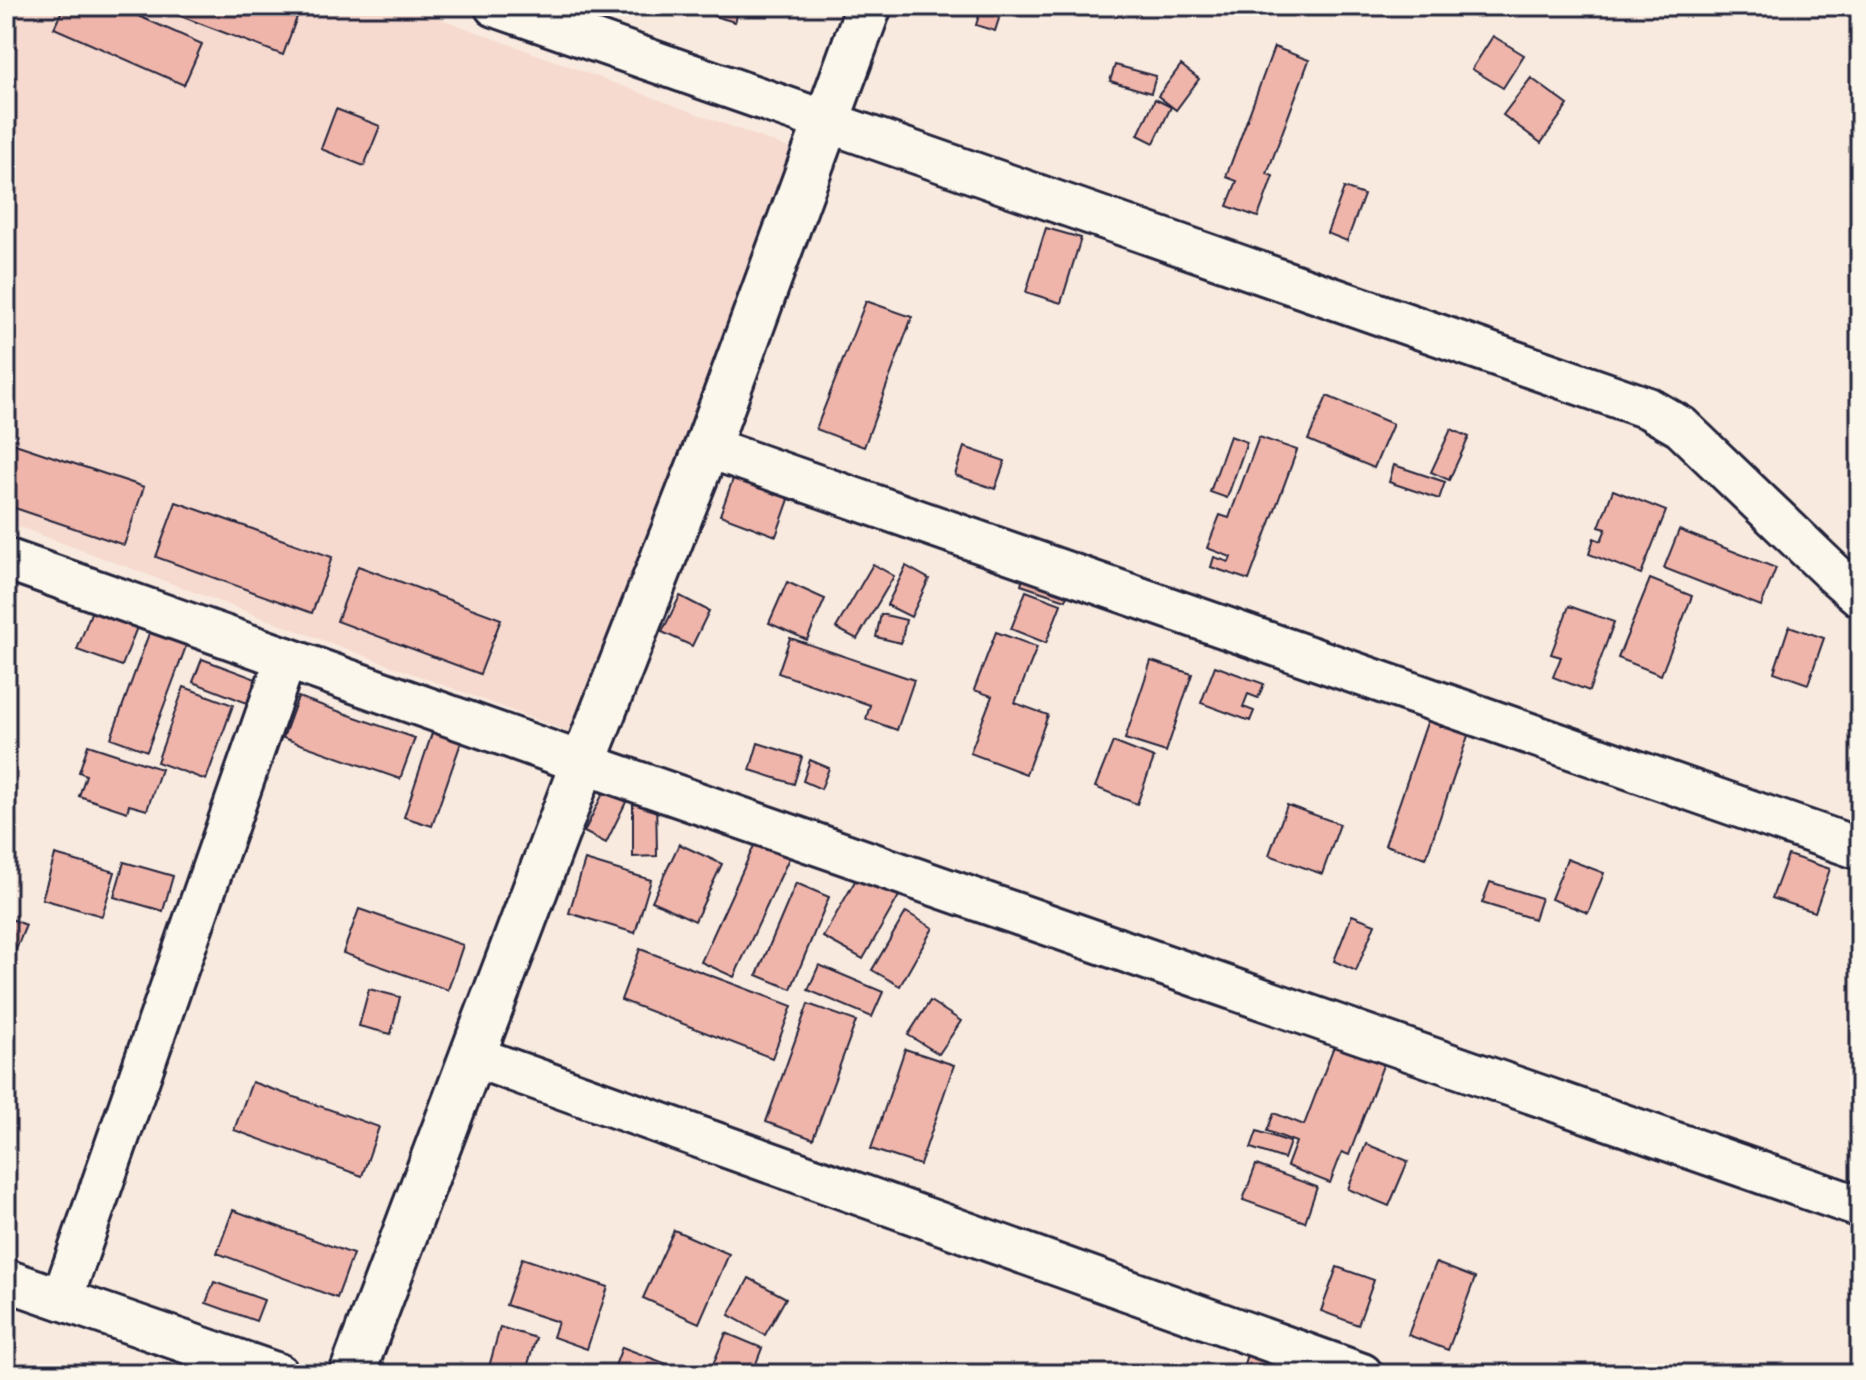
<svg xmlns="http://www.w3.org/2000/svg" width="1866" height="1380" font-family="'Gochi Hand',sans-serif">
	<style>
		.built { fill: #f6dacf }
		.building { fill: #f0b5aa; stroke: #22223b; stroke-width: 2 }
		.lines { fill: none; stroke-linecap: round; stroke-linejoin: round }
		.street-casing { stroke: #22223b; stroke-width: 46 }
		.secondary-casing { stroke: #22223b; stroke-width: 50 }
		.street { stroke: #fbf7ec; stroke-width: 40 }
		.secondary { stroke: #fbf7ec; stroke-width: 44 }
	</style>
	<rect width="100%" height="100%" fill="#f9eadf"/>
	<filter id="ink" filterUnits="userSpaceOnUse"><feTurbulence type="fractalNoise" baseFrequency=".0125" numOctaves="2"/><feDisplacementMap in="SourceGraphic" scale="16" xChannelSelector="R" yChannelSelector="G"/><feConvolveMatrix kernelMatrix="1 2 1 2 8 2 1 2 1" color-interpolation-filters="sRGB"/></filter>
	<g filter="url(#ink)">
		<polygon class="built" points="6,6 407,6 797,151 577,735 6,522"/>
		<g class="building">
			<polygon points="64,6 116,6 202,44 184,85 54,28"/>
			<polygon points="154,6 301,6 283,55"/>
			<polygon points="718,6 740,6 735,22 714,16"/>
			<polygon points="982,6 1003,6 995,31 976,25"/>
			<polygon points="1493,36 1524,55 1503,88 1472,69"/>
			<polygon points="1274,47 1309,60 1267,174 1273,176 1258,217 1227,206 1237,181 1226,177"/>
			<polygon points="1115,65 1156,76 1151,93 1110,81"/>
			<polygon points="1181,65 1199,79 1176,110 1158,96"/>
			<polygon points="1531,78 1568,105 1541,143 1503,115"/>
			<polygon points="1155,99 1171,107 1154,143 1138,135"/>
			<polygon points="336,109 380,126 364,166 321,149"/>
			<polygon points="1344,188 1364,195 1347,241 1327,233"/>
			<polygon points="1046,228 1081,238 1061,303 1026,292"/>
			<polygon points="866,301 912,317 864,447 816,429"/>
			<polygon points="1327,396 1393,424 1374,468 1308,440"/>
			<polygon points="1451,429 1469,437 1449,480 1431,472"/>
			<polygon points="1230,436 1247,442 1227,498 1210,492"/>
			<polygon points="1259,437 1297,450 1249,580 1211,567 1214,557 1229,562 1231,557 1207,548 1220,515 1229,518"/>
			<polygon points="6,441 144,487 124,545 6,505"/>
			<polygon points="964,447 1005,461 995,489 955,475"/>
			<polygon points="1394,465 1445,482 1439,499 1389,482"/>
			<polygon points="737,468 793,488 776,536 720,515"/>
			<polygon points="1613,490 1666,511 1641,574 1589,554 1594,538 1601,541 1606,529 1599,527"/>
			<polygon points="176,502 332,557 312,613 156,557"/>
			<polygon points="1679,530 1776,568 1761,606 1664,568"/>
			<polygon points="1028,563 1073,579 1066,600 1021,585"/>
			<polygon points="873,564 894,576 857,639 836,628"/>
			<polygon points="358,566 501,619 480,674 337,621"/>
			<polygon points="906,566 929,579 911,617 887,605"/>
			<polygon points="1650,579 1692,596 1661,675 1618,658"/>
			<polygon points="787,582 825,599 807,640 769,623"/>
			<polygon points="1026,591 1061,604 1046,643 1011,629"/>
			<polygon points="680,596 709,611 692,646 662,632"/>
			<polygon points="1569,606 1614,622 1589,691 1553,677 1561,657 1551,654"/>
			<polygon points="92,610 137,627 122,666 77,650"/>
			<polygon points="881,614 906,620 901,643 876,637"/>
			<polygon points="1789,626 1824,638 1808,684 1774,672"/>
			<polygon points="151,628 188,641 147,751 111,738"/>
			<polygon points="996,632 1037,647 1015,703 1048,715 1026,774 970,753 992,696 974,690"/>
			<polygon points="790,638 914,680 897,730 866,719 870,705 778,673"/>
			<polygon points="202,659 256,679 247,703 193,682"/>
			<polygon points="1151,661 1192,674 1166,752 1125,739"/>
			<polygon points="1215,666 1264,684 1258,698 1248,694 1243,707 1254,711 1250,721 1201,703"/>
			<polygon points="184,687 233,705 206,780 157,762"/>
			<polygon points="298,697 415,738 400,779 283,738"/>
			<polygon points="1430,714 1471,727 1426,858 1385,845"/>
			<polygon points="436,721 465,731 432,826 404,817"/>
			<polygon points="1113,742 1154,758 1137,804 1095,787"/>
			<polygon points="758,743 802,757 794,784 750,770"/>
			<polygon points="88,745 161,769 147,810 129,805 127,812 79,796 86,775 79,772"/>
			<polygon points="810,760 829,768 821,789 803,781"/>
			<polygon points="607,785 629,796 606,843 584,832"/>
			<polygon points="633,793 656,793 657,856 633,857"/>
			<polygon points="1287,805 1340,824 1322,874 1269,855"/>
			<polygon points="757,839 791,854 734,977 701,962"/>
			<polygon points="679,844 722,864 695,921 652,901"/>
			<polygon points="55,855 115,872 102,916 42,899"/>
			<polygon points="1788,855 1830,869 1815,912 1772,898"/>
			<polygon points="1567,859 1604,873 1588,913 1551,899"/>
			<polygon points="585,860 651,880 635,933 569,913"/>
			<polygon points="124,862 173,876 163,911 114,897"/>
			<polygon points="859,874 899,896 863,959 823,937"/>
			<polygon points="1490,882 1541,898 1534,919 1482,903"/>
			<polygon points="796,883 829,897 791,989 757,975"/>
			<polygon points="359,909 463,945 448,990 343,953"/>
			<polygon points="906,912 933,928 900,986 872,970"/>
			<polygon points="1352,915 1375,924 1356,971 1334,961"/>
			<polygon points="6,917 26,925 8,969 6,968"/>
			<polygon points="640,949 792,1006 772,1058 621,1000"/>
			<polygon points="819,965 883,992 872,1017 808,990"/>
			<polygon points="369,989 400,997 391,1034 359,1026"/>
			<polygon points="930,1001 961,1021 939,1054 908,1035"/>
			<polygon points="808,1004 856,1021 813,1139 766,1122"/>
			<polygon points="1339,1033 1388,1052 1349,1155 1342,1152 1330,1183 1287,1166 1296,1142 1267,1131 1274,1113 1304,1125"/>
			<polygon points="905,1049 954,1065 920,1165 871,1149"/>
			<polygon points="252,1082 379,1127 362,1176 234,1130"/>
			<polygon points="1257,1131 1290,1142 1284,1159 1251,1148"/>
			<polygon points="1366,1144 1408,1161 1389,1206 1348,1189"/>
			<polygon points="1256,1165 1317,1187 1305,1222 1243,1200"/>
			<polygon points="233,1210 353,1254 337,1298 217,1253"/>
			<polygon points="674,1230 729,1254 699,1323 643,1298"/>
			<polygon points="522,1258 608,1287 587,1349 553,1337 558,1322 506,1305"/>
			<polygon points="1436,1263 1475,1278 1448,1350 1408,1335"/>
			<polygon points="1337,1267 1374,1280 1358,1325 1321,1311"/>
			<polygon points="749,1278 786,1298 765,1335 729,1315"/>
			<polygon points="214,1282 264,1300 256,1321 206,1303"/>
			<polygon points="500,1327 536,1338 525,1374 487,1374"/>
			<polygon points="726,1333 762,1348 752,1374 709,1374"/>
			<polygon points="622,1347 667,1364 663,1374 612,1374"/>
			<polygon points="1248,1351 1269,1357 1265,1374 1241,1374"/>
		</g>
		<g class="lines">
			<defs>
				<g id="street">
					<polyline points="495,6 1648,408 1681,427 1831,571 1860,596"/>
					<polyline points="707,447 1860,849"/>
					<polyline points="6,559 583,763 1860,1207"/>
					<polyline points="472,1056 1362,1374"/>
					<polyline points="6,1280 278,1374"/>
					<polyline points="62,1299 286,658"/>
				</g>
				<polyline id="secondary" points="352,1374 583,763 707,447 869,6"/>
			</defs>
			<use href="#street" class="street-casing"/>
			<use href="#secondary" class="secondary-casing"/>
			<use href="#street" class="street"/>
			<use href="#secondary" class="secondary"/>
		</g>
	</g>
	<rect width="1866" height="1380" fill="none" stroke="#fbf7ec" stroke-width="32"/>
	<rect x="16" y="16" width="1834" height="1348" fill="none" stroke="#22223b" stroke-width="3" filter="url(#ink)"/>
</svg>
